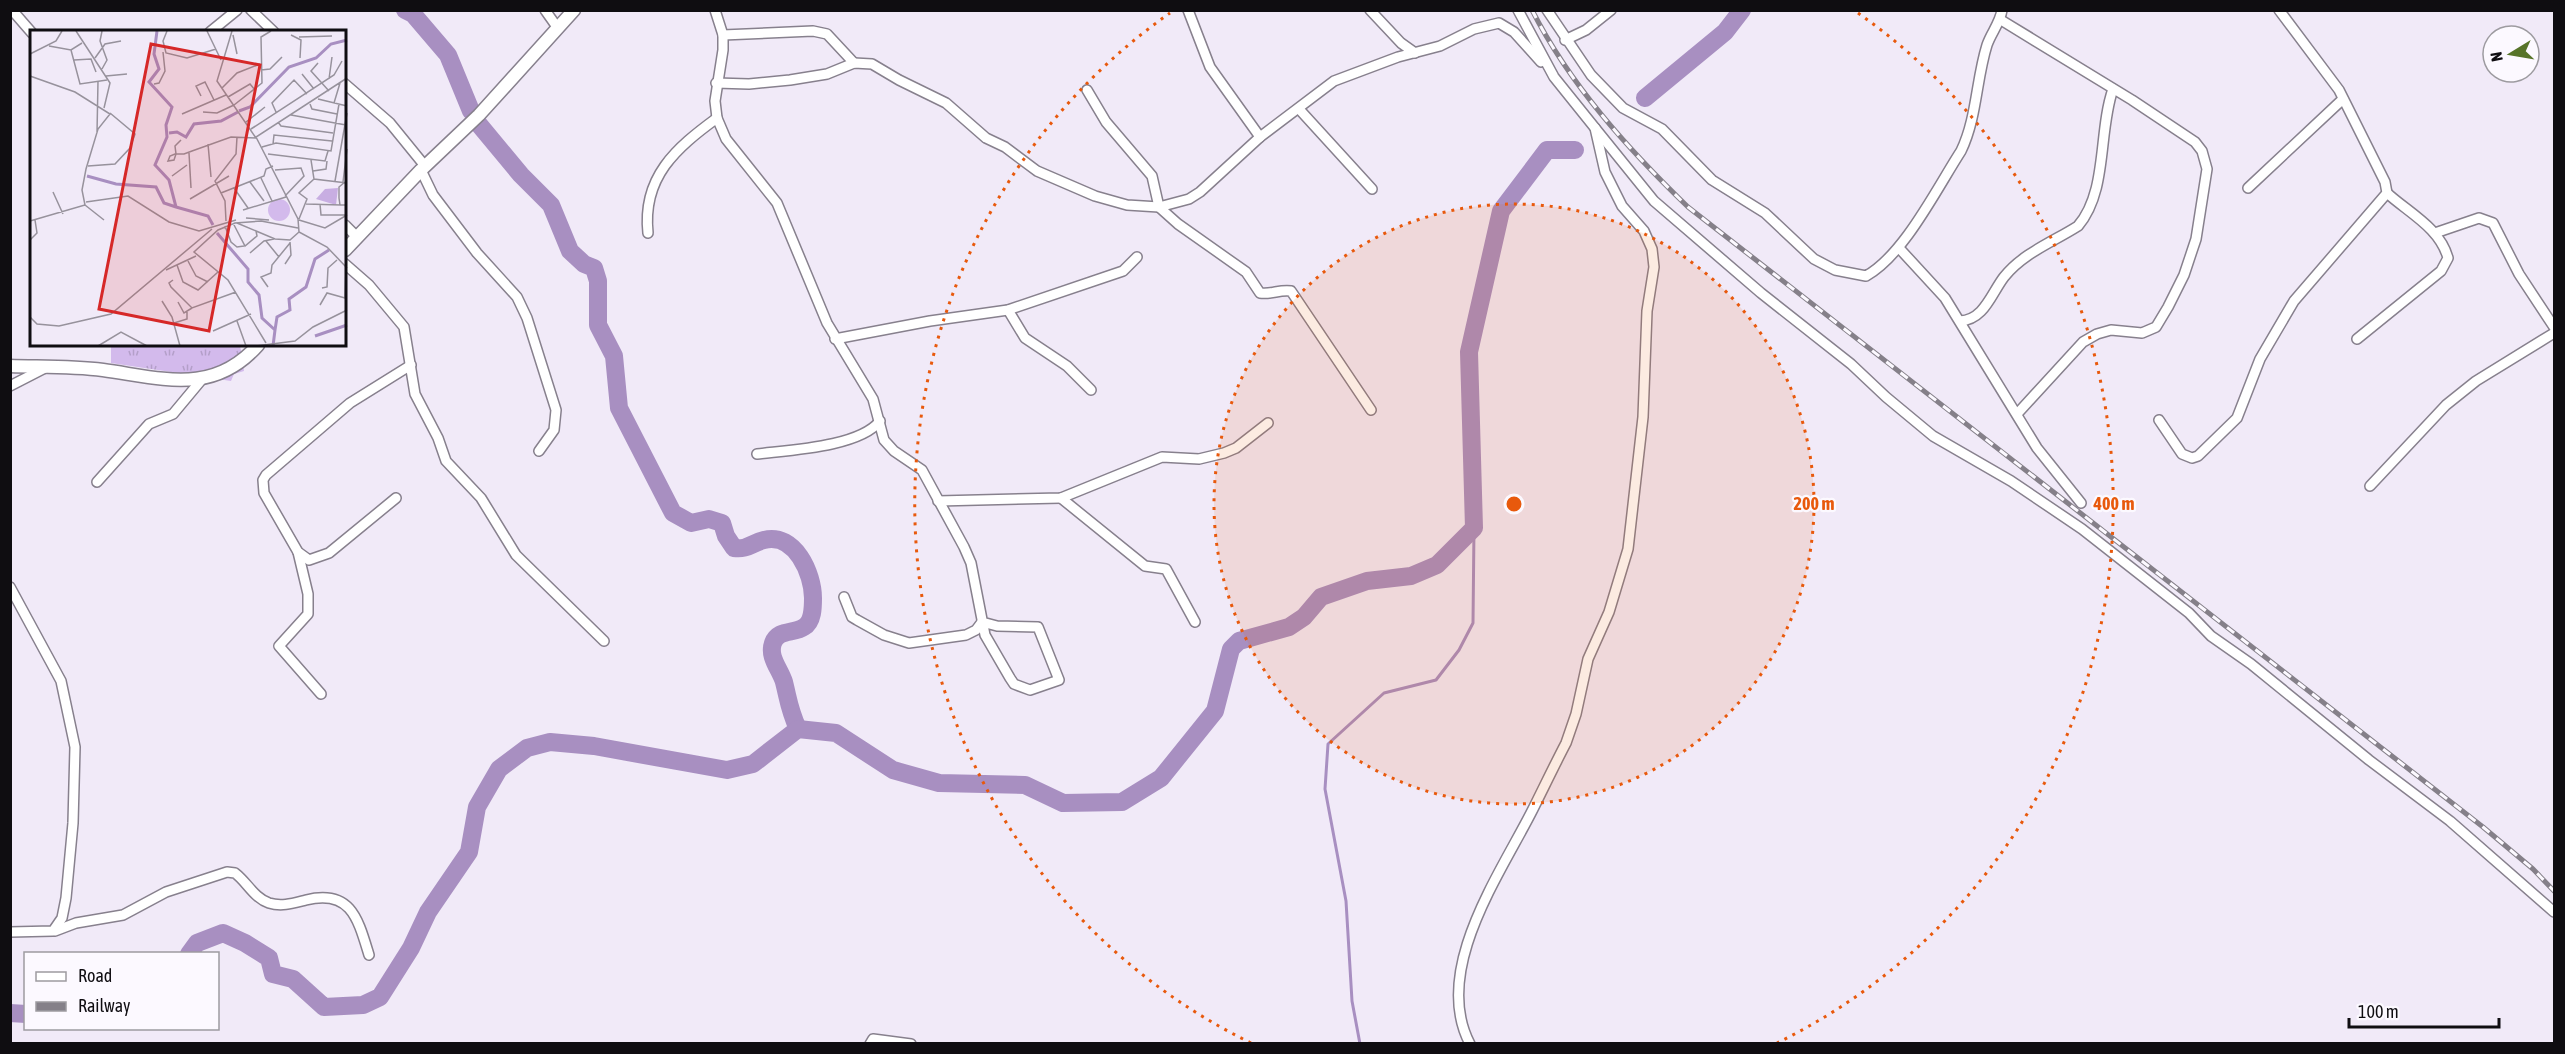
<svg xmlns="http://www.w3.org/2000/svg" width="2565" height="1054" font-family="'Asap Condensed',sans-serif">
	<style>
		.grass { fill: url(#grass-tufts) }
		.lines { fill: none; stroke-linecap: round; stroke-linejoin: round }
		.stream { stroke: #a88fc1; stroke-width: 3 }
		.river { stroke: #a88fc1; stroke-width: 18 }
		.minor-casing { stroke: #87808d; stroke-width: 12 }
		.tertiary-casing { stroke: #87808d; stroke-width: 15 }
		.minor { stroke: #fff; stroke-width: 9 }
		.tertiary { stroke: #fff; stroke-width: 12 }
		.rail-casing { stroke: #858089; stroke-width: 5 }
		.rail { stroke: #fcf9ff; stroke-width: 3; stroke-dasharray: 9; stroke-linecap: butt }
		.ring { fill: none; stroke: #e8590c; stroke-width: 3; stroke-dasharray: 3 6 }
		.inset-river { fill: none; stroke: #a88fc1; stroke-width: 3 }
		.inset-road { fill: none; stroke: #97929c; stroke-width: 1.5 }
		.view { fill: #d62828; fill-opacity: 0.15; stroke: #d62828; stroke-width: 3 }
		.inset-edge { fill: none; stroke: #0f0d11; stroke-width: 3 }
		.centre { fill: #e8590c; stroke: #fcf9ff; stroke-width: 3 }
		.ring-label { font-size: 18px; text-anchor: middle; font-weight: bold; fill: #e8590c; stroke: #fcf9ff; stroke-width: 4.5; stroke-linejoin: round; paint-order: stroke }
	</style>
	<defs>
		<pattern id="grass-tufts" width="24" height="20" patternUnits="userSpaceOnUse" patternTransform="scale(1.5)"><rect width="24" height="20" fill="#d3baec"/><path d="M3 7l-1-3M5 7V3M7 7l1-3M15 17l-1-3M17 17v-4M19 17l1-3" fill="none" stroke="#b49fc9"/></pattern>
	</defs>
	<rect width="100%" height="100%" fill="#f1eaf8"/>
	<polygon class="grass" points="111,345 240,345 244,371 234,374 231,381 111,363"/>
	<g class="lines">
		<polyline class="stream" points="1360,1044 1352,1001 1346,901 1325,789 1328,744 1384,693 1436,680 1459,650 1473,623 1474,528"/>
		<g class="river">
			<polyline points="405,10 413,14 448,55 471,111"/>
			<polyline points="1645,98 1725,32 1742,10"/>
			<path d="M477,122L521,175L551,205L570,251L584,264L594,268L598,281V325L614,356L619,408L673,513L691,523L709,519L722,523L726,536L734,548C747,550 752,543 764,540C795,532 813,574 813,598C813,607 813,622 804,627C794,634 778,629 773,643C768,657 780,669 784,682C789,702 789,709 798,729"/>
			<polyline points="189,954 197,943 223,933 245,943 269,958 273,974 293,979 324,1007 363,1005 380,997 411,948 428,912 469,852 477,807 499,769 527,748 550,742 594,746 727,770 753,764 798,729 836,733 893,770 939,783 1025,785 1063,803 1122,802 1161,778 1215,711 1231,649 1239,641 1289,627 1304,617 1321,597 1367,581 1411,576 1437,565 1474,528 1469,352 1501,211 1547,150 1575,150"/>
			<polyline points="10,1013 26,1014"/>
		</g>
		<defs>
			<g id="minor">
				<polyline points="12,10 32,33"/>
				<polyline points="251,10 274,32"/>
				<polyline points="545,10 557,27"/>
				<polyline points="715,10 723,35 723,50 715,101 717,118 726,139 777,203 827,323 873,399 884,440 894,451 922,470 964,547 971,563 985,635 1010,678 1014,684 1030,690 1059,680 1038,627 997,626 982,622"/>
				<polyline points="1188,10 1210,67 1260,137"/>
				<polyline points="1370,10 1401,43 1415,53"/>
				<path d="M1547,10L1591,75L1623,108L1662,129L1712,180L1765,213L1814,259L1835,270L1866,276C1904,255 1937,188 1961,151C1977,118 1976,80 1987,45C1991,33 2000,23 2002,10"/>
				<polyline points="2001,20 2132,100 2195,142 2202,151 2207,169 2196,239 2184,275 2168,307 2156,327 2142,333 2111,330 2097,334 2083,342 2017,414"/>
				<polyline points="210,32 237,10"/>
				<polyline points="723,35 813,31 827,34 854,63"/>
				<polyline points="1565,40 1586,30 1611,10"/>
				<polyline points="716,83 749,84 790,80 827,74 854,63 872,64 899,80 946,103 986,138 1005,147 1037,171 1095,196 1127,205 1159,207 1189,199 1200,192 1260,137 1334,81 1398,57 1440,46 1474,29 1499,23 1514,32 1541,62"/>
				<polyline points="345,84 390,123 425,166"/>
				<path d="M1087,90L1106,122L1152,176L1159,207L1178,224L1246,272L1260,293C1271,295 1280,289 1291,291L1371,410"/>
				<polyline points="1299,109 1372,189"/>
				<polyline points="1595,128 1654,201 1761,293 1851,364 1886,397 1933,436 2011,481 2082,529 2189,613 2211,636 2251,664 2369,760 2450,821 2554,912"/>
				<polyline points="421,170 433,195 477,253 517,297 527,318 556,410 554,430 539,451"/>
				<polyline points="2248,188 2343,99"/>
				<polyline points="345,225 357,237"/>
				<path d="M648,233C642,177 676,148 717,118"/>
				<polyline points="2435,233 2479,218 2493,223 2519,274 2554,327"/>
				<polyline points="1899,248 1945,298 2037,448 2081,503"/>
				<polyline points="345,264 369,285 404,327 415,394 438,438 446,461 481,498 516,555 604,641"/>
				<polyline points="1008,310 1025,338 1067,366 1091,390"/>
				<path d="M1960,321C1984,320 1991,294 2004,277C2023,253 2053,242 2078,226C2108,191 2098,132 2113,89"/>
				<polyline points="835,339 930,321 1008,310 1123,271 1137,257"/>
				<path d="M2357,339L2441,271L2448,258C2440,228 2409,213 2387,193"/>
				<polyline points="10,386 45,368"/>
				<polyline points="2159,420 2182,454 2192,458 2198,456 2237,418 2260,359 2294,301 2387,193 2385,182 2339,90 2279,10"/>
				<path d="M757,454C790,450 859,447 880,421"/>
				<polyline points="97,482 149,424 173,414 203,378"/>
				<polyline points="2370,486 2446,405 2476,381 2554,333"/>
				<polyline points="396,498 329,553 309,560 298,552 264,493 263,480 266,475 350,403 411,365"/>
				<polyline points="1061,498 1145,566 1166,569 1195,622"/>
				<polyline points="938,501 1061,498 1162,457 1199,459 1224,453 1236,448 1268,423"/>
				<polyline points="298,552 308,594 308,614 279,646 321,694"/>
				<polyline points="10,587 61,681 75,747 73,823 66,898 62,918 53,931 10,932"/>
				<polyline points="844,597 852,617 857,620 884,635 909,643 966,635 976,630 982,622"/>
				<path d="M55,931L76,923L123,915L166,892L227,872L235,873C247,882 254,898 269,903C282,907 294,903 306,900C351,889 358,919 369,955"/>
				<polyline points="870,1044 873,1039 911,1044"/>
				<path d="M1470,1044C1431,970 1501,873 1533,809C1544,787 1555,764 1566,743L1576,714L1588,659L1609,612L1628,549L1643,417L1647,311L1654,267L1652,249L1644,231L1622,206L1605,172L1595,128L1554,77L1518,10"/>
			</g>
			<g id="tertiary">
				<polyline points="345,250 421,170 479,115 574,10"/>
				<path d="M10,366C41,367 72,366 103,370C162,378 213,396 258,345"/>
			</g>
		</defs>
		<use href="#minor" class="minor-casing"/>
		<use href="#tertiary" class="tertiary-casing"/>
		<use href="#minor" class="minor"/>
		<use href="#tertiary" class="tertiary"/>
		<defs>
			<path id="rail" d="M1532,10C1570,85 1628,149 1688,207L2483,827L2533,869L2554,891"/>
		</defs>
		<use href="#rail" class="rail-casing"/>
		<use href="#rail" class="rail"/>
	</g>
	<circle cx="1514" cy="504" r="300" fill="#e8590c" fill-opacity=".12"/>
	<g class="ring">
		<circle cx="1514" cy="504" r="300"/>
		<path d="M1251 1043A600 600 0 0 1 1170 13M1858 13A600 600 0 0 1 1777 1043"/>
	</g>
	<g transform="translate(30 30)">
		<rect width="316" height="316" fill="#f1eaf8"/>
		<path d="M238 180a11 11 0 1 1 22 0a11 11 0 1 1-22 0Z" fill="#d3baec"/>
		<path d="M308,158L306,175L286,169L295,159Z" fill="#c8aee2"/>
		<path class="inset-river" d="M127,1L124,24L129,39L119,52L142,77L136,95L137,107L125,135L139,150L146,177L178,186L183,195M209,81L220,77L259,37L286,28L301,14L317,10M139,103L147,102L156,107L164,94L191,91L208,82M57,146L86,154L126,157L134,173L146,177M187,203L218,239V252L229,265L232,288L245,300L243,316M245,300L247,287L260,280L259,269L276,257L285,229L299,220M285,306L317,295"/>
		<path class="inset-road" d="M46,1L80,53L74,78M72,1L70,11L77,30L72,39M137,1L133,11L136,23L157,28L186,19M177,1L191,30M203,5L207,24M261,5L271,10L270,28M269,7L302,6M19,16L41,20L52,13M41,20L50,54L77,50M0,24L26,11L32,1M65,28L75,14L91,11M44,30L61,29L66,42M288,33L281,41L299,61M231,40L240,39L252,27M272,44L284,59M0,46L45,62L80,84L68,99L56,139L52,160L55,175L0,191M76,46L97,44M317,48L226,107L268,189L269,202L297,217L317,238M299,49L302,27M124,54L129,53L135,41L133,22M192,58L207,43L230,34M171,66L166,56L175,52L184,70M198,67L220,54L225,60M288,69L317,76M304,73L310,53M280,74L282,79L307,84M204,75L232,53L231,7L241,1M173,82L187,83L204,75M246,82L242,73L264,50L277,64M152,84L196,65M261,85L316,95M216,92L235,77M248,92L251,96L303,103M221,99L304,45L312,31M67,103L68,51M151,110L145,116L146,124L144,130L138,131L140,126L145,124H154L162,121L201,107L226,108L187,51L202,1M178,114L181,147M243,114L244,105L302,111M232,117L246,113L301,121L309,74M159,123L161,158M238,124L295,131L298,121M281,130L284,149L317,153M58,136L85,134L100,118L105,104L80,83M245,140L271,138L274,146L255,166M283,141L296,139L297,131M142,146L157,135M231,148L242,171M305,151L317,83M220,152L234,171M313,152L317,119M315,152L309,157V168L310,175H317M204,158L218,178M23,162L33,184M191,163L234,146L236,139L243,136M160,169L199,146M56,172L98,166L139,192L169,201L206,190M276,174L311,175M290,174L291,185H315M55,175L74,190M213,180L256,167M216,188L239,190M269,189L277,169L269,163L284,149M269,190L295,198L317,185M196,191L195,171L185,151L206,124L207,107M203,193L215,216L227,206L226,201M207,193L245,209L260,210L269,202M195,196L201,212L207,217L214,216M0,210L7,203L5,190M236,211L249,227M220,223L234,211L244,209M158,231L166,246L178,252M255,234L261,225L260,212M147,235L153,252L168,260L188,242M136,240L166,226M143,250L139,253L141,257L162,278L206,262M238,257L231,247L241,243L242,235L260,213M292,258L297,257L298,238L307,230M132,271L142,287L150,316M148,272L154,283L162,278M290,275L297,263L315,268L316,238M0,287L7,294L29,296L81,284L182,199M207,291L216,316M144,293L157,289V282M183,301L221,284M236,313L198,250L164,222L188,200L205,193L231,191L268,198M68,316L91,302L117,316M226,316L265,311L283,297L317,280"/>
		<path class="view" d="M121,14L230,35L179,301L69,279Z"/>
		<rect width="316" height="316" class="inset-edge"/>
	</g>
	<circle cx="1514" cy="504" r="9" class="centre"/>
	<g class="ring-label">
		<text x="1814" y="510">200 m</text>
		<text x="2114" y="510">400 m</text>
	</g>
	<rect width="2565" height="1054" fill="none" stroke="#0f0d11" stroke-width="24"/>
	<rect x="24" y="952" width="195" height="78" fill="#fcf9ff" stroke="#9d9ba0" stroke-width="1.5"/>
	<rect x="36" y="972" width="30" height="9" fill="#ffffff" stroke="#9d9ba0" stroke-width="1.5"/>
	<text x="78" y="982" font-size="18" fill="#0f0d11">Road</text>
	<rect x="36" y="1002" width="30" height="9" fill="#858089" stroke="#9d9ba0" stroke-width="1.5"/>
	<text x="78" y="1012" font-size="18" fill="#0f0d11">Railway</text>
	<g transform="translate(2511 54) rotate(259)"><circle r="28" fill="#fcf9ff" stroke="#9d9ba0" stroke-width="1.5"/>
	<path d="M0-4.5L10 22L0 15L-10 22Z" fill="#577429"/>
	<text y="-9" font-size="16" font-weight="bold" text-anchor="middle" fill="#0f0d11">N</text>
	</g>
	<path d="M2349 1018v9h150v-9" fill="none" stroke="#0f0d11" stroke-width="3"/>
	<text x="2358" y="1018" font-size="18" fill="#0f0d11" stroke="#fcf9ff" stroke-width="4.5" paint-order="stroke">100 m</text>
</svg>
